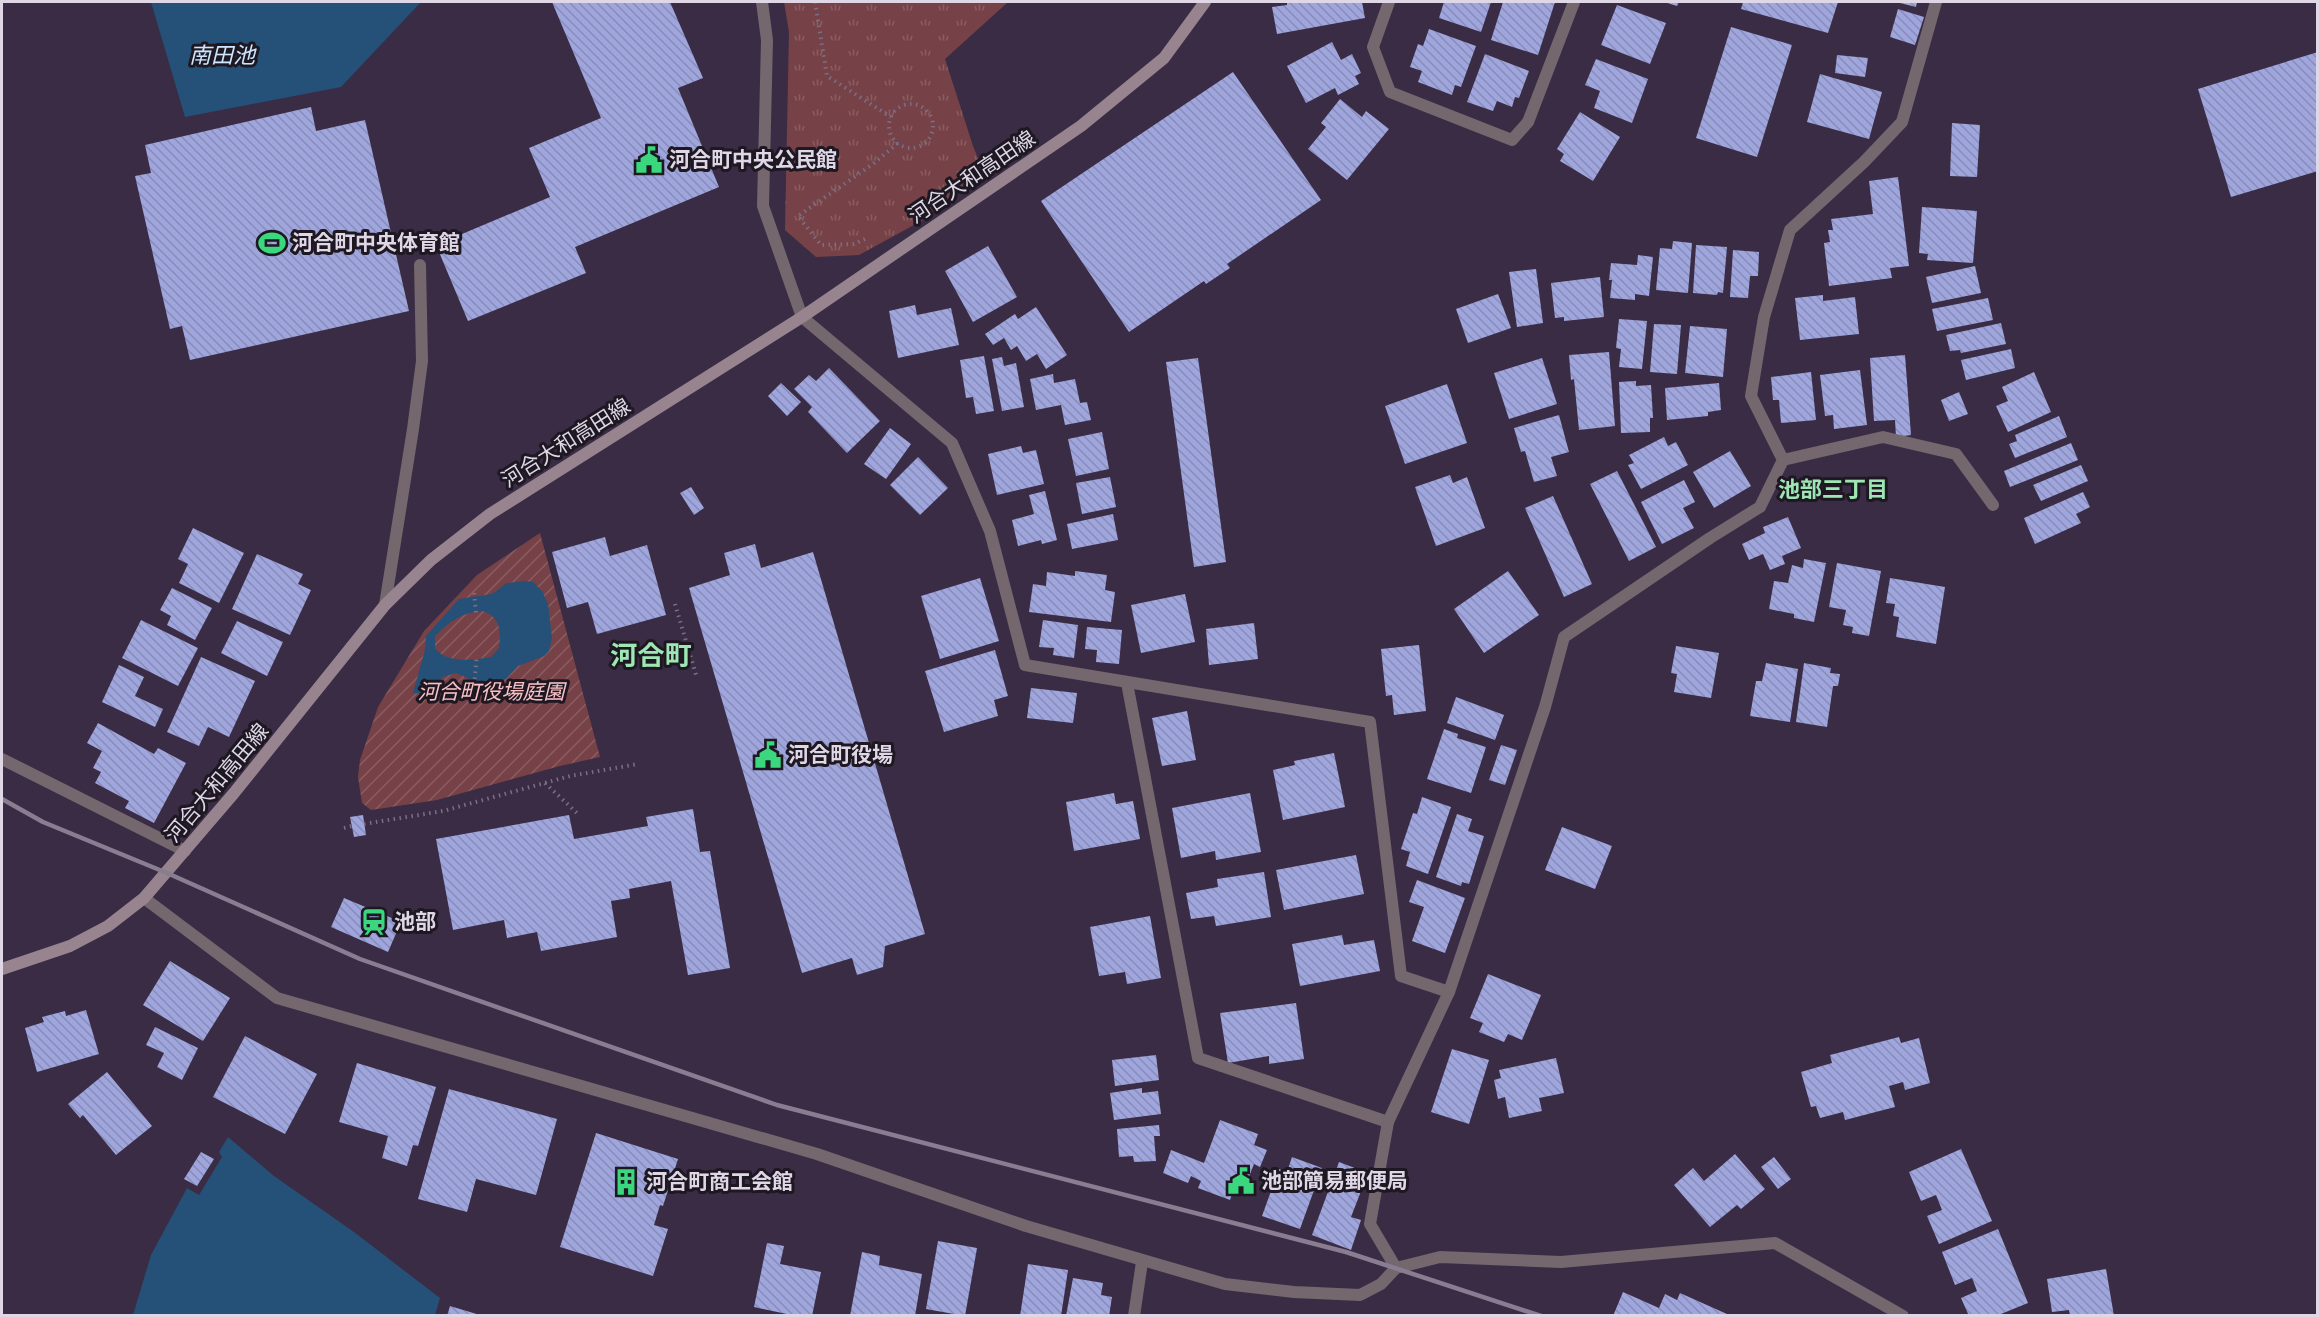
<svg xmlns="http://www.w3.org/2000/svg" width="2319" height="1317" font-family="'Zilla Slab','Noto Sans JP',serif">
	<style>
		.park { fill: url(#park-tufts) }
		.garden { fill: url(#garden-furrows) }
		.water { fill: #255077; fill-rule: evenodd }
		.building { fill: url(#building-back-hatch) }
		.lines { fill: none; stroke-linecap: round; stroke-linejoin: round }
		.path { stroke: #7b6f84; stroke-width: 4; stroke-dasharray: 1.5 4.5; stroke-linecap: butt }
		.lane { stroke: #74676e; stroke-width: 12 }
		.street { stroke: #74676e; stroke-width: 12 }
		.secondary { stroke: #98848f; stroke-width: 12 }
		.rail { stroke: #887d91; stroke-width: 4.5 }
		.labels { text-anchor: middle; stroke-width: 6; stroke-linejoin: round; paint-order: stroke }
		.poi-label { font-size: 21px; font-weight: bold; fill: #dfd7e6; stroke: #1e1822; text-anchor: start }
		.street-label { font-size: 21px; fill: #dfd7e6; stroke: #1e1822 }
		.park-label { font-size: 21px; font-style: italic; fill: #fbc1c5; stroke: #1e1822 }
		.water-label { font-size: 22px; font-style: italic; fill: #cce6ff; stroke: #1e1822 }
		.neighbourhood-label { font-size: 22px; font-weight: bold; fill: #9ee6b4; stroke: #1e1822 }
		.district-label { font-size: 27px; font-weight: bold; fill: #9ee6b4; stroke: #1e1822 }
	</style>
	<defs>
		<pattern id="park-tufts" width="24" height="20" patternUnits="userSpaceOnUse" patternTransform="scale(1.5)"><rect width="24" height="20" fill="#764247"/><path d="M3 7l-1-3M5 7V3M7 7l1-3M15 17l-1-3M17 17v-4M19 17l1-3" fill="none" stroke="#895d62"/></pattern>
		<pattern id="garden-furrows" width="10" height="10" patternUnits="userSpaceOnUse" patternTransform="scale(1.5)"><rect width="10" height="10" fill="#764247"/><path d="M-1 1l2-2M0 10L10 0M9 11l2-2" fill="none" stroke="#895d62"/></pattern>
		<pattern id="building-back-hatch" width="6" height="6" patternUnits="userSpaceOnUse" patternTransform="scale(1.5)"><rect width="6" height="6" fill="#9fa5dd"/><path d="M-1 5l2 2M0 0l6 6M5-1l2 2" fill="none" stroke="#888cb7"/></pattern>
	</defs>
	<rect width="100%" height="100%" fill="#3a2c44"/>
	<polygon class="park" points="784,2 1008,2 945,59 973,146 983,171 925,219 859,255 816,257 785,230 789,32"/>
	<polygon class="garden" points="540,533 600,757 560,766 437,800 371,810 362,803 358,777 360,760 378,707 424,631 477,575"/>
	<g class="water">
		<polygon points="151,2 421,2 341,87 185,117"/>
		<path d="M525,581L533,582L542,591L548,604L552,638L549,651L544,656L518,666L506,679L499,682L479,683L456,673L443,677L424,694L413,693L425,650L426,636L459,599L492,594L507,583ZM483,611C501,617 501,632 499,648L491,657C473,660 449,664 435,649V636C450,621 462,612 483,611Z"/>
		<polygon points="228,1137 274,1176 354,1232 440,1298 435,1315 133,1315 151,1255 187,1188 199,1195 222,1157 219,1152"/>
	</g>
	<g class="building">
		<polygon points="552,2 670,2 703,78 678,88 719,187 575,247 586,273 468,321 436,245 550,197 529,148 601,118"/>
		<polygon points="1287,2 1362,2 1365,18 1277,34 1272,7 1287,5"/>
		<polygon points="1444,2 1491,2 1481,32 1439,18"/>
		<polygon points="1503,2 1555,2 1538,55 1491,40"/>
		<polygon points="1664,2 1679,2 1677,6"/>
		<polygon points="1743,2 1838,2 1828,33 1741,9"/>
		<polygon points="1896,2 1917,2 1916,7"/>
		<polygon points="1617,5 1666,23 1650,64 1601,45"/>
		<polygon points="1898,9 1924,17 1915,45 1890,37"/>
		<polygon points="1731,27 1792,45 1757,157 1696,138"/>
		<polygon points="1429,29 1476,46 1461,87 1455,85 1452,95 1418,82 1422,71 1410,67 1418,44 1423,46"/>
		<polygon points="1332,42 1341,60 1352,54 1361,73 1355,76 1359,84 1338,95 1335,88 1306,103 1287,66"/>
		<polygon points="2318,52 2318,171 2231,197 2198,89"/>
		<polygon points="1485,54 1529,71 1519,98 1515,97 1512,107 1497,101 1493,111 1467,102"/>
		<polygon points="1837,55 1868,58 1865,77 1835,73"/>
		<polygon points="1596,59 1648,79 1632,123 1594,108 1600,91 1585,85"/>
		<polygon points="1233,72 1321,200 1227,264 1230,268 1206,284 1204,281 1129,332 1041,201"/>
		<polygon points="1820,74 1882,92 1869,139 1807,122"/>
		<polygon points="1340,99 1362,117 1366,111 1389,129 1347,180 1308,149 1326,127 1321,123"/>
		<polygon points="311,107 316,131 365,120 409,311 190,360 182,326 170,329 135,176 151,173 145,145"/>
		<polygon points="1580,112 1620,137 1593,181 1560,161 1564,154 1557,149"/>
		<polygon points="1952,123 1980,125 1977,177 1950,176"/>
		<polygon points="1898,177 1909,266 1890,268 1892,278 1829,286 1824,243 1830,242 1828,230 1833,230 1831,219 1873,214 1869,181"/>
		<polygon points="1922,207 1977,211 1973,263 1927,260 1928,254 1919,253"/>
		<polygon points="1673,241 1692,243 1688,293 1656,290 1660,248 1672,249"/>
		<polygon points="1696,245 1727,247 1723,293 1718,292 1717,295 1693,293"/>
		<polygon points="988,246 1017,297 973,322 945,271"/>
		<polygon points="1733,250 1759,252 1758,276 1750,276 1748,298 1730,297"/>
		<polygon points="1638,255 1653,257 1649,296 1635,294 1635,300 1610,298 1612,280 1609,280 1611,263 1637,265"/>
		<polygon points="1975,266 1981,293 1932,303 1926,277"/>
		<polygon points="1536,269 1543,323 1517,327 1509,272"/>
		<polygon points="1600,277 1604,317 1564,321 1564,317 1555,318 1551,283"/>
		<polygon points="1498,294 1511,328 1468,343 1456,309"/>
		<polygon points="1823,295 1823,301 1855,297 1859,334 1800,340 1795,298"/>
		<polygon points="1988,298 1993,320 1937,331 1932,309"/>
		<polygon points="915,305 917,315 951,308 959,345 898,358 889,311"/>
		<polygon points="1036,307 1067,355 1046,369 1037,354 1026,361 1017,346 1011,350 1004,338 993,345 985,334 1015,314 1018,319"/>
		<polygon points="1619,319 1647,321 1642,369 1619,367 1621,349 1616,348"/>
		<polygon points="2001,323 2006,344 1961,353 1960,350 1950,351 1946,335"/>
		<polygon points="1654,324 1681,325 1677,374 1650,372"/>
		<polygon points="1690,326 1727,329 1723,377 1685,373"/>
		<polygon points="2011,349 2015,368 1966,380 1961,360"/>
		<polygon points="1609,352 1615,426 1579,430 1574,379 1571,380 1569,355"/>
		<polygon points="1905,355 1911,435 1896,437 1895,420 1874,421 1870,358"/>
		<polygon points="984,356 994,411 976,414 973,397 966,398 960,360"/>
		<polygon points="1002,357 1004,366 1016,363 1024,407 1002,411 992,359"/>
		<polygon points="1198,358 1226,562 1194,567 1166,362"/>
		<polygon points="1542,358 1557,404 1509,419 1494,373"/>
		<polygon points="829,368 880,421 847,453 808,412 812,407 794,389 809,375 816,381"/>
		<polygon points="1860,370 1867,425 1834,429 1833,415 1825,416 1820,375"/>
		<polygon points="1811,372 1816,420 1781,423 1779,400 1773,400 1771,377"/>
		<polygon points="2034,372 2051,412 2008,432 1996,406 2008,401 2002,387"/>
		<polygon points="1053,374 1054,383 1075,379 1080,403 1087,402 1091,420 1065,425 1061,405 1036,410 1030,379"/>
		<polygon points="1636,381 1636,386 1651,385 1653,418 1650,418 1650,432 1621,433 1619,382"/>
		<polygon points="781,383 801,402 787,416 768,396"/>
		<polygon points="1719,383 1721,410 1708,412 1708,416 1667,420 1665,388"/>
		<polygon points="1447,384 1467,443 1405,464 1385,406"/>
		<polygon points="1959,392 1968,414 1949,421 1941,400"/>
		<polygon points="1559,415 1569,452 1551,457 1557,476 1534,482 1525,451 1521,452 1514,428"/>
		<polygon points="2059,416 2067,437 2015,458 2009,444 2017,441 2015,435"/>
		<polygon points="890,428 911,444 886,479 864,464"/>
		<polygon points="1102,432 1109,469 1076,476 1068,439"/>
		<polygon points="1664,437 1668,446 1676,442 1688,465 1641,489 1628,465 1634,463 1629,455"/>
		<polygon points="2071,443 2078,460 2010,487 2004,471"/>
		<polygon points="1021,446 1023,453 1036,450 1044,484 997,495 988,454"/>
		<polygon points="1730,451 1751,486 1714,508 1693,472"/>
		<polygon points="918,457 948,488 920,515 890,485"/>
		<polygon points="2081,465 2088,481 2041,501 2033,485"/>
		<polygon points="1617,471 1656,547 1629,561 1590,484"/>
		<polygon points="1450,475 1453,483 1467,477 1485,528 1436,546 1415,487"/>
		<polygon points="1110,477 1116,507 1082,514 1076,483"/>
		<polygon points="1684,480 1695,502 1683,508 1694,528 1662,544 1641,502"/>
		<polygon points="691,487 704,508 694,515 680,493"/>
		<polygon points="1045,491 1057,540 1042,544 1041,540 1018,546 1012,520 1034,514 1029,495"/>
		<polygon points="2083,492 2090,507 2076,514 2081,523 2035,544 2024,518"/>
		<polygon points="1553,496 1592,584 1564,597 1525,508"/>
		<polygon points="1113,514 1118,540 1072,549 1067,524"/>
		<polygon points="1788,517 1801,548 1782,556 1785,564 1770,570 1763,554 1749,560 1742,544 1765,533 1763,527"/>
		<polygon points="193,528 244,553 219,603 179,583 188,564 178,559"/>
		<polygon points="605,537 610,556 647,545 666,615 597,634 588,602 567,608 552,552"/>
		<polygon points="755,544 761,568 813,552 925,934 885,946 883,967 857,975 852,958 802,973 689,588 730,575 724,553"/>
		<polygon points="257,554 303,574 298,584 311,590 290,635 232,609"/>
		<polygon points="1804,559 1826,563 1814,622 1794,618 1794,614 1769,609 1774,581 1788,583 1792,565 1803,568"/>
		<polygon points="1837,563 1881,571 1869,636 1852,633 1853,627 1843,625 1846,610 1829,607"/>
		<polygon points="1075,571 1107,575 1105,590 1115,592 1111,622 1029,612 1033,584 1046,586 1047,572 1075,576"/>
		<polygon points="1508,571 1539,615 1484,653 1454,609"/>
		<polygon points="980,578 999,641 940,659 921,596"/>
		<polygon points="1890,578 1945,587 1936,644 1896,637 1899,617 1893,616 1895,604 1886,603"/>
		<polygon points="172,588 212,608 195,640 167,625 171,616 160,610"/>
		<polygon points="1185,594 1195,642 1141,653 1131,605"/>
		<polygon points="141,620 198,648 178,686 122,658"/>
		<polygon points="1043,620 1078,625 1074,658 1053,655 1054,648 1039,647"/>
		<polygon points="237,621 283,642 267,676 221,653"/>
		<polygon points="1254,623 1258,659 1209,665 1206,629"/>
		<polygon points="1087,627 1122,630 1119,664 1096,662 1097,650 1085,649"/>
		<polygon points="1419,645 1426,711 1394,715 1392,695 1386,696 1381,649"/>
		<polygon points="1676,646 1719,653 1711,698 1674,692 1677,674 1671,673"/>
		<polygon points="995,650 1008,696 994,700 998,716 944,732 925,671"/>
		<polygon points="201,657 255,681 229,737 208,727 199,746 167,732"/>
		<polygon points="1766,663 1798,669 1790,722 1750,716 1756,681 1762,681"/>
		<polygon points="1804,663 1831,668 1830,673 1840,674 1838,686 1833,686 1827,727 1796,722"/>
		<polygon points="119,665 144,677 135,696 163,709 155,727 102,702"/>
		<polygon points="1031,688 1077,693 1073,723 1027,718"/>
		<polygon points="1456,697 1504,715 1495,740 1447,723"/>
		<polygon points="1187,711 1196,760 1162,766 1152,718"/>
		<polygon points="98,723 154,754 158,748 186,763 154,823 125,808 129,801 95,783 101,772 93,768 102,751 87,743"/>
		<polygon points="1444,729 1458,734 1457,738 1486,747 1471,793 1427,779"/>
		<polygon points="1501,745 1517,750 1505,785 1489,780"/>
		<polygon points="1334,753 1345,807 1283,820 1273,770 1295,765 1294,761"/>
		<polygon points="1114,793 1116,804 1133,801 1140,839 1074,851 1066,802"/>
		<polygon points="1250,793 1261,852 1216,860 1215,851 1181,858 1172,808"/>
		<polygon points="1422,797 1451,807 1428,874 1406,866 1410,852 1401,849 1413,813 1417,814"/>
		<polygon points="693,809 700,852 710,851 730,968 688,975 671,881 629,889 630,898 611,901 617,937 541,951 537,932 507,938 504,920 453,930 436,839 569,815 574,839 648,826 646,817"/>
		<polygon points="1457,814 1472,819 1468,831 1484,836 1469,884 1462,882 1461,886 1436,877"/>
		<polygon points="363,815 366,835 354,837 350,817"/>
		<polygon points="1562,827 1612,846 1595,889 1545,870"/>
		<polygon points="1356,855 1364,894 1284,910 1276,870"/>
		<polygon points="1264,872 1271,917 1216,926 1214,916 1191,919 1186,893 1218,887 1217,879"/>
		<polygon points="1417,880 1465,898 1445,953 1412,941 1424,907 1409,902"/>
		<polygon points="344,898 401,922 388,952 331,927"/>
		<polygon points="1150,916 1161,978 1127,984 1125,972 1099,976 1090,927"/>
		<polygon points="1342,935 1344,945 1374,940 1380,971 1300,986 1292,944"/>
		<polygon points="170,961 230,998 203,1041 143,1005"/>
		<polygon points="1488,974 1541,995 1522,1040 1508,1034 1504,1042 1479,1032 1483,1023 1470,1018"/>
		<polygon points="1296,1003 1304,1059 1269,1064 1269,1056 1228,1063 1220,1013"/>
		<polygon points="86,1010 99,1054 37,1072 25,1028 44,1022 42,1017 65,1011 66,1016"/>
		<polygon points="155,1027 198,1048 182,1080 157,1067 164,1053 146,1045"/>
		<polygon points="245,1036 317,1074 285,1134 213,1097"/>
		<polygon points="1899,1037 1901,1043 1919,1038 1930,1083 1905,1090 1903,1082 1889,1086 1895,1107 1845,1120 1843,1112 1820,1118 1816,1106 1811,1107 1801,1072 1832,1063 1830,1055"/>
		<polygon points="1452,1049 1489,1060 1469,1124 1431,1112"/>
		<polygon points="1156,1055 1159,1080 1115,1086 1112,1060"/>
		<polygon points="1556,1058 1564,1093 1539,1098 1542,1111 1509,1118 1505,1097 1498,1099 1494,1080 1501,1078 1499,1070"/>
		<polygon points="357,1063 436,1087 418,1146 413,1145 407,1166 382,1158 388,1136 339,1122"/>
		<polygon points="107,1072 152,1126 116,1155 83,1115 80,1118 68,1104"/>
		<polygon points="1142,1088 1142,1093 1158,1091 1161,1114 1114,1120 1110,1093"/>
		<polygon points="449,1089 557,1119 536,1195 476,1179 467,1212 418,1199"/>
		<polygon points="1220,1120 1258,1134 1254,1145 1267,1150 1260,1167 1254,1164 1248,1179 1238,1176 1230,1200 1198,1188 1201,1181 1191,1176 1188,1183 1163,1173 1171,1150 1204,1163"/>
		<polygon points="1159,1125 1160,1136 1154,1136 1156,1161 1134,1162 1133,1156 1119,1157 1117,1129"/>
		<polygon points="596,1133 678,1159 663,1206 660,1205 654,1225 668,1229 653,1276 560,1247"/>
		<polygon points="1961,1149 1992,1221 1939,1244 1927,1216 1942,1210 1936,1195 1921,1201 1909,1172"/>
		<polygon points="201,1152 214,1159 197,1186 184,1179"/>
		<polygon points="1735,1154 1765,1189 1741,1209 1737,1205 1710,1227 1674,1185 1693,1168 1704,1181"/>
		<polygon points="1292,1157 1322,1168 1300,1229 1262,1216 1279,1169 1287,1172"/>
		<polygon points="1774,1157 1791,1179 1778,1189 1761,1167"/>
		<polygon points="1339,1162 1368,1173 1351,1217 1361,1220 1351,1250 1312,1235"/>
		<polygon points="1998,1229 2028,1303 1996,1316 1969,1316 1961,1298 1977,1291 1972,1278 1955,1285 1942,1252"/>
		<polygon points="938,1241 977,1248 965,1316 926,1309"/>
		<polygon points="767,1243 784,1246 780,1264 821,1272 812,1316 796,1316 754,1307"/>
		<polygon points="862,1252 880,1256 879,1265 922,1274 915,1316 850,1316"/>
		<polygon points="1028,1264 1068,1270 1061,1316 1020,1316"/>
		<polygon points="2106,1269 2114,1316 2070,1316 2069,1310 2052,1312 2047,1279"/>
		<polygon points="1073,1278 1103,1283 1101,1295 1112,1297 1109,1316 1066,1316"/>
		<polygon points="1623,1292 1659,1308 1665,1294 1677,1300 1680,1293 1727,1314 1727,1316 1613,1316"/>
		<polygon points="450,1306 480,1315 480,1316 447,1316"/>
	</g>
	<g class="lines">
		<g class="path">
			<polyline points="815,2 827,76 891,117"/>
			<circle cx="911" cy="126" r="22"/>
			<polyline points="865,239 854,244 821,245 798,216 873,164 898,143"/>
			<polyline points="474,593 476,613"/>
			<polyline points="675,604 697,678"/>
			<polyline points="474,685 477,655"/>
			<polyline points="545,783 577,813"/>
			<polyline points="364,824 443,811 570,776 638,764"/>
			<polyline points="344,828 352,826"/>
		</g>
		<polyline class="lane" points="385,605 413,429 422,361 420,265"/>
		<g class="street">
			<polyline points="762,2 767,40 763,206 802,317 952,443 990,531 1025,665 1370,722 1401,976 1449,992"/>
			<polyline points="1389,2 1373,47 1390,92 1512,140 1528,122 1574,2"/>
			<polyline points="1783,460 1883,437 1956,454 1993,505"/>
			<polyline points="1127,683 1198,1058 1388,1122"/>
			<polyline points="2,759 185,851"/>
			<polyline points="144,898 277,998 817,1154 1026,1226 1225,1284 1294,1292 1360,1295 1381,1284 1396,1268 1440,1257 1561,1262 1775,1243 1903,1316"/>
			<polyline points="1396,1268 1370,1224 1388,1122 1449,992 1545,707 1564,637 1710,538 1760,507 1783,460 1751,396 1764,317 1790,230 1864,162 1902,122 1936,2"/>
			<polyline points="1134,1316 1142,1262"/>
		</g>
		<polyline class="secondary" points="2,969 70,946 108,926 144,898 234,793 385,605 431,560 490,514 802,317 1081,126 1164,58 1205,2"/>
		<polyline class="rail" points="2,799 43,822 167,873 360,959 777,1105 1346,1252 1541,1316"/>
	</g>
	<defs>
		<symbol id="civic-bare" viewBox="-9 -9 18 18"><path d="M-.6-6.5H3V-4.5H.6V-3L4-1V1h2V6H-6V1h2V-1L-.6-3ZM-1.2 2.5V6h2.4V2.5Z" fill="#3ad77f" stroke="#1e1822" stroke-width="2.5" paint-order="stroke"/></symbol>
		<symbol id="stadium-bare" viewBox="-9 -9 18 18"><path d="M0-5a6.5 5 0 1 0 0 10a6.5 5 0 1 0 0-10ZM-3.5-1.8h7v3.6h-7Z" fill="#3ad77f" stroke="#1e1822" stroke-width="2.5" paint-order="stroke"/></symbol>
		<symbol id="station-bare" viewBox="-9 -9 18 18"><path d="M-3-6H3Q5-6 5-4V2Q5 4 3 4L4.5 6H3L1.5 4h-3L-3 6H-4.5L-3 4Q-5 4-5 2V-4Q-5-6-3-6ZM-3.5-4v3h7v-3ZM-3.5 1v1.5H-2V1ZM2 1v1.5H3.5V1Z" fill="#3ad77f" stroke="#1e1822" stroke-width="2.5" paint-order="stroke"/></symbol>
		<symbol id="building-bare" viewBox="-9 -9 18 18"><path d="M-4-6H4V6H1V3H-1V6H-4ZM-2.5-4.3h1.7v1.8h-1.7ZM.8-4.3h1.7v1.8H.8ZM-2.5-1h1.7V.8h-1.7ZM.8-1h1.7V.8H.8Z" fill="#3ad77f" stroke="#1e1822" stroke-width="2.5" paint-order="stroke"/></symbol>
	</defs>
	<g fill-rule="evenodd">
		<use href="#civic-bare" x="630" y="141" width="38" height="38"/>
		<use href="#stadium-bare" x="253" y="224" width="38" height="38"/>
		<use href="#civic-bare" x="749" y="736" width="38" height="38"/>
		<use href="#station-bare" x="355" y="903" width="38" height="38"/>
		<use href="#civic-bare" x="1222" y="1162" width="38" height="38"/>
		<use href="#building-bare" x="607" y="1163" width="38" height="38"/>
	</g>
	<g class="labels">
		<g class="poi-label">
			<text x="669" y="167">河合町中央公民館</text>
			<text x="292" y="250">河合町中央体育館</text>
			<text x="788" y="762">河合町役場</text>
			<text x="394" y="929">池部</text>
			<text x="1261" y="1188">池部簡易郵便局</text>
			<text x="646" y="1189">河合町商工会館</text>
		</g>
		<g class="street-label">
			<text transform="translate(972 177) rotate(-34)" y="7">河合大和高田線</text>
			<text transform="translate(566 443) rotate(-32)" y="7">河合大和高田線</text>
			<text transform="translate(217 783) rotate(-50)" y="7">河合大和高田線</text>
		</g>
		<g class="park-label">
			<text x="491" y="699">河合町役場庭園</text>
		</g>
		<g class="water-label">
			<text x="222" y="63">南田池</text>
		</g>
		<g class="neighbourhood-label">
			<text x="1833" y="497">池部三丁目</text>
		</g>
		<g class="district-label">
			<text x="651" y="665">河合町</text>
		</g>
	</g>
	<rect width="2319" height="1317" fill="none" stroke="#dfd7e6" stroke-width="6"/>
</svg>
